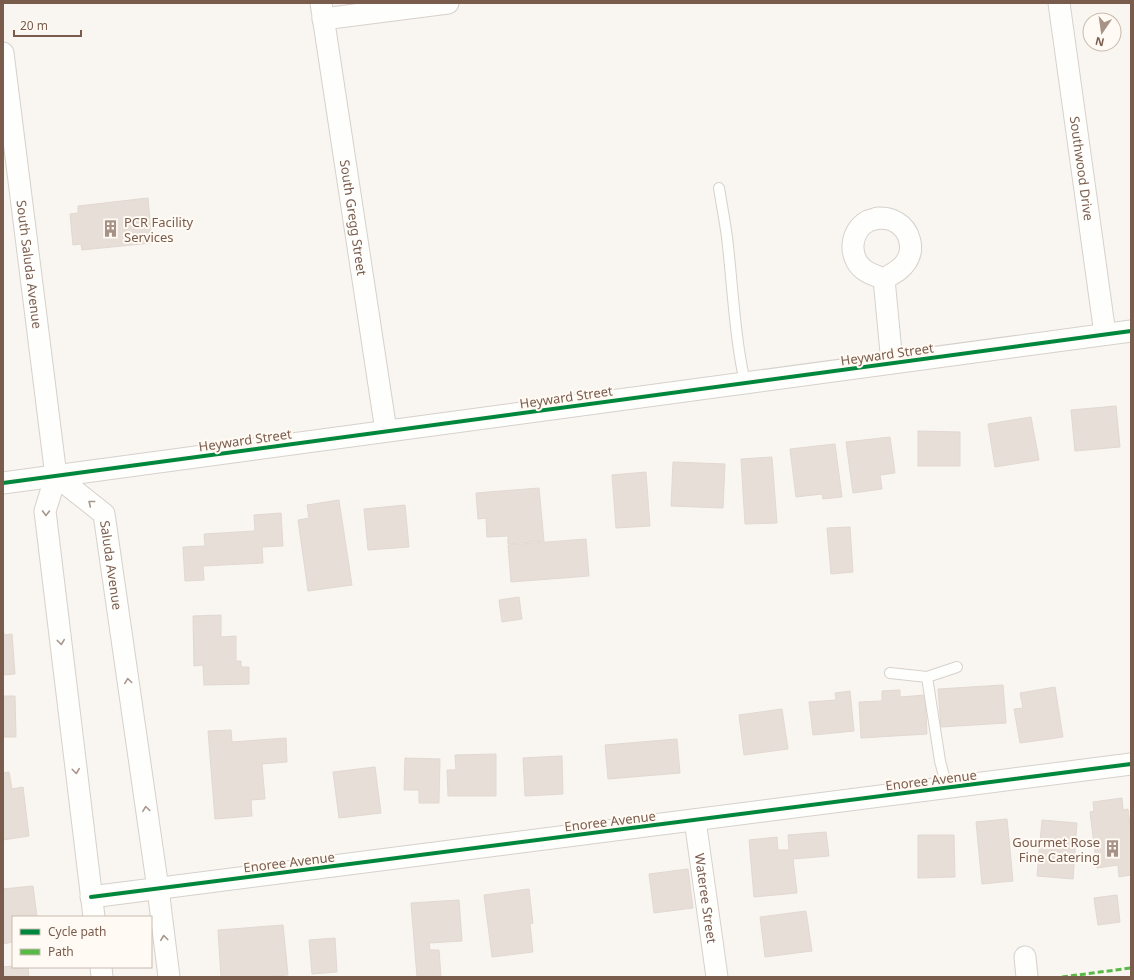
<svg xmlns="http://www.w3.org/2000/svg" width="1134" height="980" font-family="'Noto Sans',sans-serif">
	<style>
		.building { fill: #e6ded7; stroke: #e2d8d2 }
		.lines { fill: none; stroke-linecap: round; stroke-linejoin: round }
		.service-casing { stroke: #d7d1cb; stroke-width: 12 }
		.minor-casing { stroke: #d7d1cb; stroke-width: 23 }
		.service { stroke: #fefefd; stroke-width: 10 }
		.minor { stroke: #fefefd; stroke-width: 21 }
		.quiet { stroke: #58b947; stroke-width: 3; stroke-dasharray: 6 3; stroke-linecap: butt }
		.cycleway-casing { stroke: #fffaf3; stroke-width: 6 }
		.cycleway { stroke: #00873e; stroke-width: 4 }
		.oneway { stroke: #a8958b }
		.labels { text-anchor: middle; stroke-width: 4; stroke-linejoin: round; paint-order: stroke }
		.street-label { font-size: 13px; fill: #7a5c4d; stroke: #fffaf3 }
		.poi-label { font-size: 13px; fill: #7a5c4d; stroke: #fffaf3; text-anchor: start }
	</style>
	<rect width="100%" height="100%" fill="#f9f5f0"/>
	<g class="building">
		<polygon points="148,198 152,243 82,250 81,244 73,245 70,214 78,213 78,206"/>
		<polygon points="1116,406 1120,447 1075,451 1071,410"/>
		<polygon points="1031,417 1039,460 995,467 988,424"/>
		<polygon points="918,431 960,432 960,466 918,466"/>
		<polygon points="890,437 895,473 880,475 882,489 853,493 846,442"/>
		<polygon points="835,444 842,497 823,499 822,494 796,497 790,449"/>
		<polygon points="772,457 777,523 745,524 741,459"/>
		<polygon points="673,462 725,464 723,508 671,506"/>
		<polygon points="646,472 650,526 616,528 612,475"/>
		<polygon points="539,488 544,541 508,544 508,536 487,537 486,518 478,519 476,493"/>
		<polygon points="339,500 352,585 308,591 298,520 309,518 307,505"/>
		<polygon points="405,505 409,547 368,550 364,509"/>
		<polygon points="281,513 283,546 262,547 263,563 203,566 204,580 185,581 183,547 205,546 204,534 255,531 254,515"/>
		<polygon points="850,527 853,572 831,574 827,528"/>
		<polygon points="586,539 589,576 511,582 508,545"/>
		<polygon points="519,597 522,619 502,622 499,600"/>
		<polygon points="221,615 221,637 236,636 236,661 241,661 241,667 249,667 249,684 204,685 203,665 194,666 193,616"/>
		<polygon points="3,624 4,635 12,634 15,674 3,675"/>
		<polygon points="1003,685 1006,723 941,727 938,689"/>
		<polygon points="1055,687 1063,737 1020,743 1014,709 1023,708 1020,693"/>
		<polygon points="900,690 900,697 925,695 927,734 861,738 859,702 882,701 882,691"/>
		<polygon points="850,691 854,731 813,735 809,702 836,700 835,693"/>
		<polygon points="3,696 15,696 16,737 3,737"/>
		<polygon points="782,709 788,749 744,755 739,715"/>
		<polygon points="231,730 232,742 286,738 287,762 262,764 265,799 251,800 252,816 215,819 208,731"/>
		<polygon points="677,739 680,773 608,779 605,745"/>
		<polygon points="496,754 496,796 448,796 447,770 456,770 455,755"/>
		<polygon points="562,756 563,794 525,796 523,758"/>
		<polygon points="405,758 440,759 439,803 419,803 419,790 404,790"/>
		<polygon points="375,767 381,813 339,818 333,772"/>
		<polygon points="9,772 12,789 23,787 29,836 3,840 3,773"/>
		<polygon points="1122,798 1123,810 1128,809 1131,832 1131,875 1119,877 1118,865 1097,868 1090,812 1094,811 1093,802"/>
		<polygon points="1007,819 1013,881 982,884 976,822"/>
		<polygon points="1042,820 1077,823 1073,879 1037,876"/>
		<polygon points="826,832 829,856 793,859 797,893 754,897 749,840 777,837 778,850 789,850 788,835"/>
		<polygon points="918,835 954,835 955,877 918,878"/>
		<polygon points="688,869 693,908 654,913 649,874"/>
		<polygon points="33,886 37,917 13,917 13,942 3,944 3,889"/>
		<polygon points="529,889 533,923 530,924 533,952 492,957 484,895"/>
		<polygon points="1117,895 1120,922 1098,925 1094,898"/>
		<polygon points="459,900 462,941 429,943 430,950 439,950 441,977 417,977 411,903"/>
		<polygon points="806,911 812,951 765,957 760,917"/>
		<polygon points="283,925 288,975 260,977 221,977 218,930"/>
		<polygon points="335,938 337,972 312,974 309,940"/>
		<polygon points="13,966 13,967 28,967 29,977 3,977 3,967"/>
	</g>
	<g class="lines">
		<defs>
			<g id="service">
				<path d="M719,188C722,207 726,226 728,246C733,292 735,338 745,383"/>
				<polyline points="890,673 927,677 940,761 947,788"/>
				<polyline points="927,677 957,667"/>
			</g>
			<g id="minor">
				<path id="s1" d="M321,3L386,431"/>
				<path id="s2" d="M1059,3L1105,334"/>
				<polyline points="323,19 448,3"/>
				<path id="s3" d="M3,53L56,476L45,511L94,917"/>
				<path d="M878,218C884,218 890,218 896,222C910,230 915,249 906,262C901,270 892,274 884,279C877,276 869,274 863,269C848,256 850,231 868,221C871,220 875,219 878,218Z"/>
				<polyline points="884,279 892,363"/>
				<path id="s4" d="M56,476L104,514L158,889L169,977"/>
				<polyline points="3,483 1131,331"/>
				<path id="s5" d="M695,820L717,977"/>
				<polyline points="91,897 1131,764"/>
				<polyline points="1025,957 1027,977"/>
				<polyline points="101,967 102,977"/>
			</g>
		</defs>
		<use href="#service" class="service-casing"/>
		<use href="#minor" class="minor-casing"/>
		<use href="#service" class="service"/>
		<use href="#minor" class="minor"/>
		<polyline class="quiet" points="1062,977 1131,968"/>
		<defs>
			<g id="cycleway">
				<polyline points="3,483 1131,331"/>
				<polyline points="91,897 1131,764"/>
			</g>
		</defs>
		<use href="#cycleway" class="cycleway-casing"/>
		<use href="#cycleway" class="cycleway"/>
	</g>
	<defs><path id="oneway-chevron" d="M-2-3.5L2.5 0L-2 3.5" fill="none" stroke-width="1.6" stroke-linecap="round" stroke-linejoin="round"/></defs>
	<g class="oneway">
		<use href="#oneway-chevron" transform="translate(91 503) rotate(-141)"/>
		<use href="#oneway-chevron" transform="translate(46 513) rotate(91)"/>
		<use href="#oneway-chevron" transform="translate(61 642) rotate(83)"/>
		<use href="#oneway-chevron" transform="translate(128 681) rotate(-98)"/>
		<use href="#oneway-chevron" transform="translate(76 771) rotate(83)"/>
		<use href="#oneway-chevron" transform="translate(146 809) rotate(-98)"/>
		<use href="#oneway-chevron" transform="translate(164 938) rotate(-97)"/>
	</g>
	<defs>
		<symbol id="building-bare" viewBox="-9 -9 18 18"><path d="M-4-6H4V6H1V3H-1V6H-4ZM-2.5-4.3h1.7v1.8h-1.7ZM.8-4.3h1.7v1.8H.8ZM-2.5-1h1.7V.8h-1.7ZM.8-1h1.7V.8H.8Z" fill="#a69286" stroke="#fffaf3" stroke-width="2.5" paint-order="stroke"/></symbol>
	</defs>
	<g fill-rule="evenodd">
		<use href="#building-bare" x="98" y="216" width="25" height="25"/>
		<use href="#building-bare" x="1100" y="836" width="25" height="25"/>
	</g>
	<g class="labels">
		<g class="street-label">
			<text dy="5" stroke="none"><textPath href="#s2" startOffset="167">Southwood Drive</textPath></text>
			<text dy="5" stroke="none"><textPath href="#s1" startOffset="217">South Gregg Street</textPath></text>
			<text dy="5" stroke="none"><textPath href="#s3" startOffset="213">South Saluda Avenue</textPath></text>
			<text transform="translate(887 354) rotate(-8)" y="5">Heyward Street</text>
			<text transform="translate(566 397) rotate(-8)" y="5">Heyward Street</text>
			<text transform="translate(245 440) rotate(-8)" y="5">Heyward Street</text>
			<text dy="5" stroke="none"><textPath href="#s4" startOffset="113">Saluda Avenue</textPath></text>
			<text transform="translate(931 780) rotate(-7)" y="5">Enoree Avenue</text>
			<text transform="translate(610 821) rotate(-7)" y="5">Enoree Avenue</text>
			<text transform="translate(289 862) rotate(-7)" y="5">Enoree Avenue</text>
			<text dy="5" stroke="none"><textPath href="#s5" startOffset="79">Wateree Street</textPath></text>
		</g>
		<g class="poi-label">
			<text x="124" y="227">PCR Facility<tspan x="124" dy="15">Services</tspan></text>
			<text x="1100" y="847" text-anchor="end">Gourmet Rose<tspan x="1100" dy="15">Fine Catering</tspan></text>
		</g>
	</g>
	<rect width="1134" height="980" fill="none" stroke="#7a5c4d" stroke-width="8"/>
	<rect x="12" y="916" width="140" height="52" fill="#fffaf3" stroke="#cabbb1"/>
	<rect x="20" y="929" width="20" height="6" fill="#00873e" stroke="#cabbb1"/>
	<text x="48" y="936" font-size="12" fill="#7a5c4d">Cycle path</text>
	<rect x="20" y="949" width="20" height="6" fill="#58b947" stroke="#cabbb1"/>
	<text x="48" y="956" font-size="12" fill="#7a5c4d">Path</text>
	<g transform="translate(1102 32) rotate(193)"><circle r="19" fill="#fffaf3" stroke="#cabbb1"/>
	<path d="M0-3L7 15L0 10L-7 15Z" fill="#a69286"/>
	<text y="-6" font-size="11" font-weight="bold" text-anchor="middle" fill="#7a5c4d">N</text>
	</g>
	<path d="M14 30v6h67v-6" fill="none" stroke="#7a5c4d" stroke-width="2"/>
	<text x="20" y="30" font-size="12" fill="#7a5c4d" stroke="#fffaf3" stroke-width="3" paint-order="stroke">20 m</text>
</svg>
